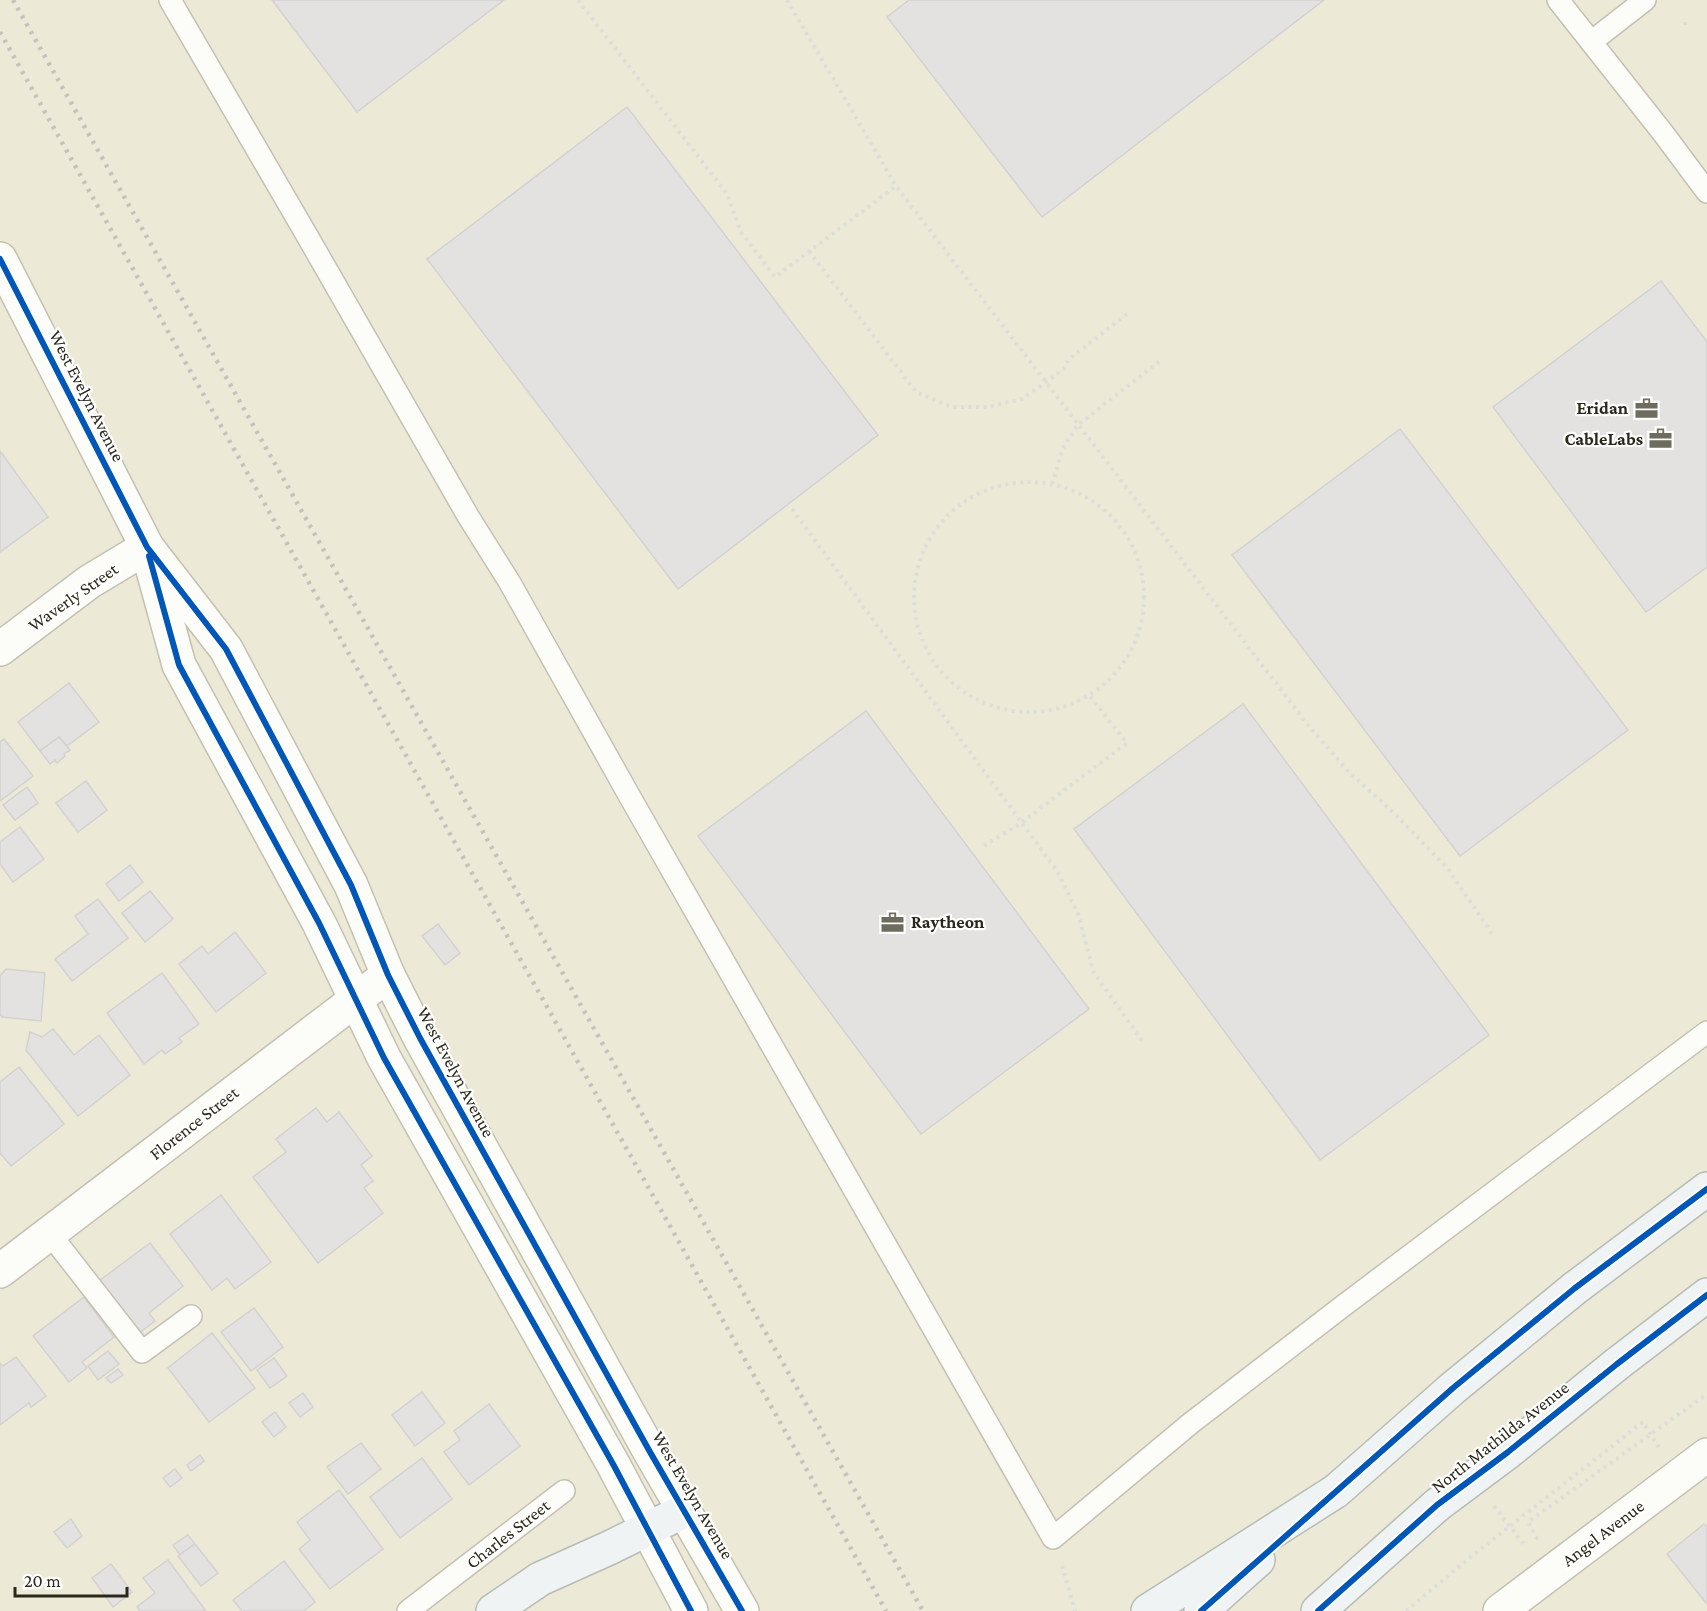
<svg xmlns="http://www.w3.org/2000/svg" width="1707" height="1611" font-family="'Crimson Pro',serif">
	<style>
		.building { fill: #e4e2e1; stroke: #d3d2d0; stroke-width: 1.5 }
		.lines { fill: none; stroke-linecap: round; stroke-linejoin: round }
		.service-casing { stroke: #c4c1b2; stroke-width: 24 }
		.minor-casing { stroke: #c4c1b2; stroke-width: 36 }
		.secondary-casing { stroke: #c4c1b2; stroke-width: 36 }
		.primary-casing { stroke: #b7bcb6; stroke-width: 36 }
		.path { stroke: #deded8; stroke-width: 4; stroke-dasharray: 3 4.5; stroke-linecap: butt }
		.service { stroke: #fcfcf9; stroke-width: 21 }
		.minor { stroke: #fcfcf9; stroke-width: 33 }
		.secondary { stroke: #fcfcf9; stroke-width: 33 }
		.primary { stroke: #eff3f3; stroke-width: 33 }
		.rail { stroke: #c3c2bc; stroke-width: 4.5; stroke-dasharray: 3 6; stroke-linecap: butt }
		.primary-bridge-casing { stroke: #b7bcb6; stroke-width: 36; stroke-linecap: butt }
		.path-bridge { stroke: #deded8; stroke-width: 4; stroke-dasharray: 3 4.5; stroke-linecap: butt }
		.primary-bridge { stroke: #eff3f3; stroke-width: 33 }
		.cycleway-casing { stroke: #fff; stroke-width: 10 }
		.cycleway { stroke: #0057b8; stroke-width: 6 }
		.labels { text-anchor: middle; stroke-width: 4.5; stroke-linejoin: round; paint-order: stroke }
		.street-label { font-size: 18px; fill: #2a281a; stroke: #fff }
		.poi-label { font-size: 18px; font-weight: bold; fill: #2a281a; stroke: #fff; text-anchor: end }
	</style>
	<rect width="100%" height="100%" fill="#ece9d6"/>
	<g class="building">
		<polygon points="272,0 504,0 357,112"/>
		<polygon points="909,0 1324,0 1042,217 887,17"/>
		<polygon points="627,107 878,435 678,589 427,259"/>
		<polygon points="1661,281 1707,342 1707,567 1646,612 1493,407"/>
		<polygon points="1400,429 1628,730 1460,856 1232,555"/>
		<polygon points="0,451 48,517 0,552"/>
		<polygon points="69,683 99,722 67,746 59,737 40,751 18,722"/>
		<polygon points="1243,704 1489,1035 1320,1160 1074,829"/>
		<polygon points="866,711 1089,1009 921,1134 698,836"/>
		<polygon points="59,737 70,750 64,754 65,756 57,763 55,760 50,764 40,751"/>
		<polygon points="4,739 33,776 0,801 0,742"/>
		<polygon points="86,781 107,810 78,832 56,803"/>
		<polygon points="27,787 38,803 15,820 3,805"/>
		<polygon points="20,827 44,859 13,882 0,864 0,842"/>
		<polygon points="130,865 143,882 119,901 106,884"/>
		<polygon points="150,891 173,919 145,942 122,913"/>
		<polygon points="98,899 128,938 72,981 55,959 88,934 75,916"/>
		<polygon points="438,924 460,953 445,965 422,936"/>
		<polygon points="235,932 266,973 216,1012 179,964 202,946 208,954"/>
		<polygon points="6,969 45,973 41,1021 2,1017 0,1014 0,976"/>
		<polygon points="162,973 199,1024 179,1038 182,1042 165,1054 162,1050 144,1064 107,1013"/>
		<polygon points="53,1029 74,1055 99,1035 130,1075 78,1116 26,1050 30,1032 42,1037"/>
		<polygon points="19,1067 64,1124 11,1166 0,1153 0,1082"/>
		<polygon points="316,1108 327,1122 339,1112 372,1156 361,1165 373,1181 364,1188 383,1213 318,1263 253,1177 286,1152 276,1139"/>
		<polygon points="221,1195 271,1262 235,1289 227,1278 212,1290 170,1234"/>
		<polygon points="150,1243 183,1286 149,1313 155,1321 139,1333 99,1281"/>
		<polygon points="84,1297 114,1337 82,1362 87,1368 69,1382 33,1336"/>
		<polygon points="254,1308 283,1347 251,1371 221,1332"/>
		<polygon points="212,1333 255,1388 209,1422 168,1368"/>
		<polygon points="108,1351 119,1364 98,1380 88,1366"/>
		<polygon points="16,1357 46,1396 31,1407 29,1403 0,1425 0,1363 3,1366"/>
		<polygon points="274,1358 287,1376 270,1388 257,1370"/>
		<polygon points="118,1369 123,1375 111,1383 106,1378"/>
		<polygon points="422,1392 445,1423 415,1446 392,1415"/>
		<polygon points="303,1393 313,1407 300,1417 289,1403"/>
		<polygon points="489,1404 520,1446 469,1485 444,1452 460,1440 454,1431"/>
		<polygon points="275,1412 286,1427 274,1437 262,1422"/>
		<polygon points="361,1443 381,1469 348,1494 327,1467"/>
		<polygon points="200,1455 204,1461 191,1471 187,1465"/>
		<polygon points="422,1458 452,1499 400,1538 370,1497"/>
		<polygon points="175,1469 182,1478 170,1487 163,1478"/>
		<polygon points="339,1490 383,1549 330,1589 299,1549 310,1540 297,1522"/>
		<polygon points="71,1519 82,1536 67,1548 54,1532"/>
		<polygon points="1704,1524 1707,1527 1707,1604 1667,1554"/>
		<polygon points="188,1535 195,1544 180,1555 173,1545"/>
		<polygon points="195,1544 218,1573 201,1586 178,1556"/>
		<polygon points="168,1560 206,1611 140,1611 137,1607 155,1593 143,1578"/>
		<polygon points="284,1561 315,1602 304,1611 242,1611 233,1600"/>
		<polygon points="111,1564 132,1592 113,1607 92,1578"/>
	</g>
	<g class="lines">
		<defs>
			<g id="service">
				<polyline points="170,0 309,239 468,516 510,583 630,797 1053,1538 1191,1423 1343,1306 1707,1032"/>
				<polyline points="1558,0 1663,133 1707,192"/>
				<polyline points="1591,42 1645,0"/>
				<polyline points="50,1234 142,1352 191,1316"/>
				<polyline points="408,1611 564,1491"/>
			</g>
			<g id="minor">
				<polyline points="0,649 89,582 147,547"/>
				<polyline points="0,1271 388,975"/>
				<polyline points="1500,1611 1707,1455"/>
			</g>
			<g id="secondary">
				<polyline points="0,259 147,547 226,649 351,885 388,975 420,1038 650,1452 742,1611"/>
				<polyline points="151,563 179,665 319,923 384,1058 613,1464 691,1611"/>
			</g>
			<g id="primary">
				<polyline points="1575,1288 1707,1189"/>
				<polyline points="1617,1364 1707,1295"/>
				<polyline points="493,1611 540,1579 609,1548 684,1511"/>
				<polyline points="1148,1611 1336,1491"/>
				<polyline points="1201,1611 1258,1560"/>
				<polyline points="1318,1611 1437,1505"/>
			</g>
		</defs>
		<use href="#service" class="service-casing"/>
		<use href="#minor" class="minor-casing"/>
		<use href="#secondary" class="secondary-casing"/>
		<use href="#primary" class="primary-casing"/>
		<g class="path">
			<polyline points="578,0 727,194 741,232 775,277 896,186 1308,725 1349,772 1395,814 1448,869 1493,935"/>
			<polyline points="787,0 896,186"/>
			<polyline points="1685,25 1685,19"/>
			<polyline points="809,251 916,392 952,407 988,407 1022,399 1064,369 1069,359 1127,314"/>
			<circle cx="1029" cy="597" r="115"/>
			<polyline points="1052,484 1063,448 1078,425 1161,360"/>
			<polyline points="792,509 1057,871 1078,914 1094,973 1142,1041"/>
			<polyline points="984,846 1021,823 1127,743 1089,695"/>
			<polyline points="1494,1506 1526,1547"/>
			<polyline points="1538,1538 1537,1538 1528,1522 1707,1394"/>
			<polyline points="1062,1566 1075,1611"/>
		</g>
		<use href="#service" class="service"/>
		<use href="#minor" class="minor"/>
		<use href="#secondary" class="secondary"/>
		<use href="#primary" class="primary"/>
		<g class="rail">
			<polyline points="13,0 923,1611"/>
			<polyline points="0,32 886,1611"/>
		</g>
		<defs>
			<g id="primary-bridge">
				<polyline points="1336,1491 1453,1388 1575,1288"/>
				<polyline points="1437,1505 1508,1452 1617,1364"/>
			</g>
		</defs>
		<use href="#primary-bridge" class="primary-bridge-casing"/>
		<polyline class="path-bridge" points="1406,1611 1473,1555 1643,1422 1660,1449"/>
		<use href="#primary-bridge" class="primary-bridge"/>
		<defs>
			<g id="cycleway">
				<polyline points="0,259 147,547 226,649 351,885 388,975 420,1038 650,1452 742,1611"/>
				<polyline points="149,556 179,665 319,923 384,1058 613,1464 691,1611"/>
				<polyline points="1201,1611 1453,1388 1575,1288 1707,1189"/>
				<polyline points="1318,1611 1437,1505 1508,1452 1617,1364 1707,1295"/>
			</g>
		</defs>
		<use href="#cycleway" class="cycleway-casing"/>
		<use href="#cycleway" class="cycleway"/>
	</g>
	<defs>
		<symbol id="office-bare" viewBox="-9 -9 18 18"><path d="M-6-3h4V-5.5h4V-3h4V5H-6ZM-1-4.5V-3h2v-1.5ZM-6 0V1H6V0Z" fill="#6e6c5c" stroke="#fff" stroke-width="2.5" paint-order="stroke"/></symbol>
	</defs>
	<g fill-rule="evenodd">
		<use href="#office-bare" x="1630" y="392" width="33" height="33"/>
		<use href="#office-bare" x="1644" y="422" width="33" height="33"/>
		<use href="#office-bare" x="876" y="906" width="33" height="33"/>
	</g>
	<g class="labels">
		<g class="street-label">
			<text transform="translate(87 396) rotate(63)" y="6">West Evelyn Avenue</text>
			<text transform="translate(73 597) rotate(-35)" y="6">Waverly Street</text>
			<text transform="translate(456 1072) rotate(62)" y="6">West Evelyn Avenue</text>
			<text transform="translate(194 1123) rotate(-38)" y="6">Florence Street</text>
			<text transform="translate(1500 1437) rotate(-38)" y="6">North Mathilda Avenue</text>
			<text transform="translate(693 1495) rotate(60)" y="6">West Evelyn Avenue</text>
			<text transform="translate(1603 1533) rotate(-37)" y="6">Angel Avenue</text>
			<text transform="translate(508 1534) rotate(-38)" y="6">Charles Street</text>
		</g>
		<g class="poi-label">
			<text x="1628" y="414">Eridan</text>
			<text x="1643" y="445">CableLabs</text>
			<text x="911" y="928" text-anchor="start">Raytheon</text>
		</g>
	</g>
	<path d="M15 1587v9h112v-9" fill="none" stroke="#2a281a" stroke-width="3"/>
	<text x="24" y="1587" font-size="18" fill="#2a281a" stroke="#ffffff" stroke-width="4.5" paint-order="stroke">20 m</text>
</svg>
